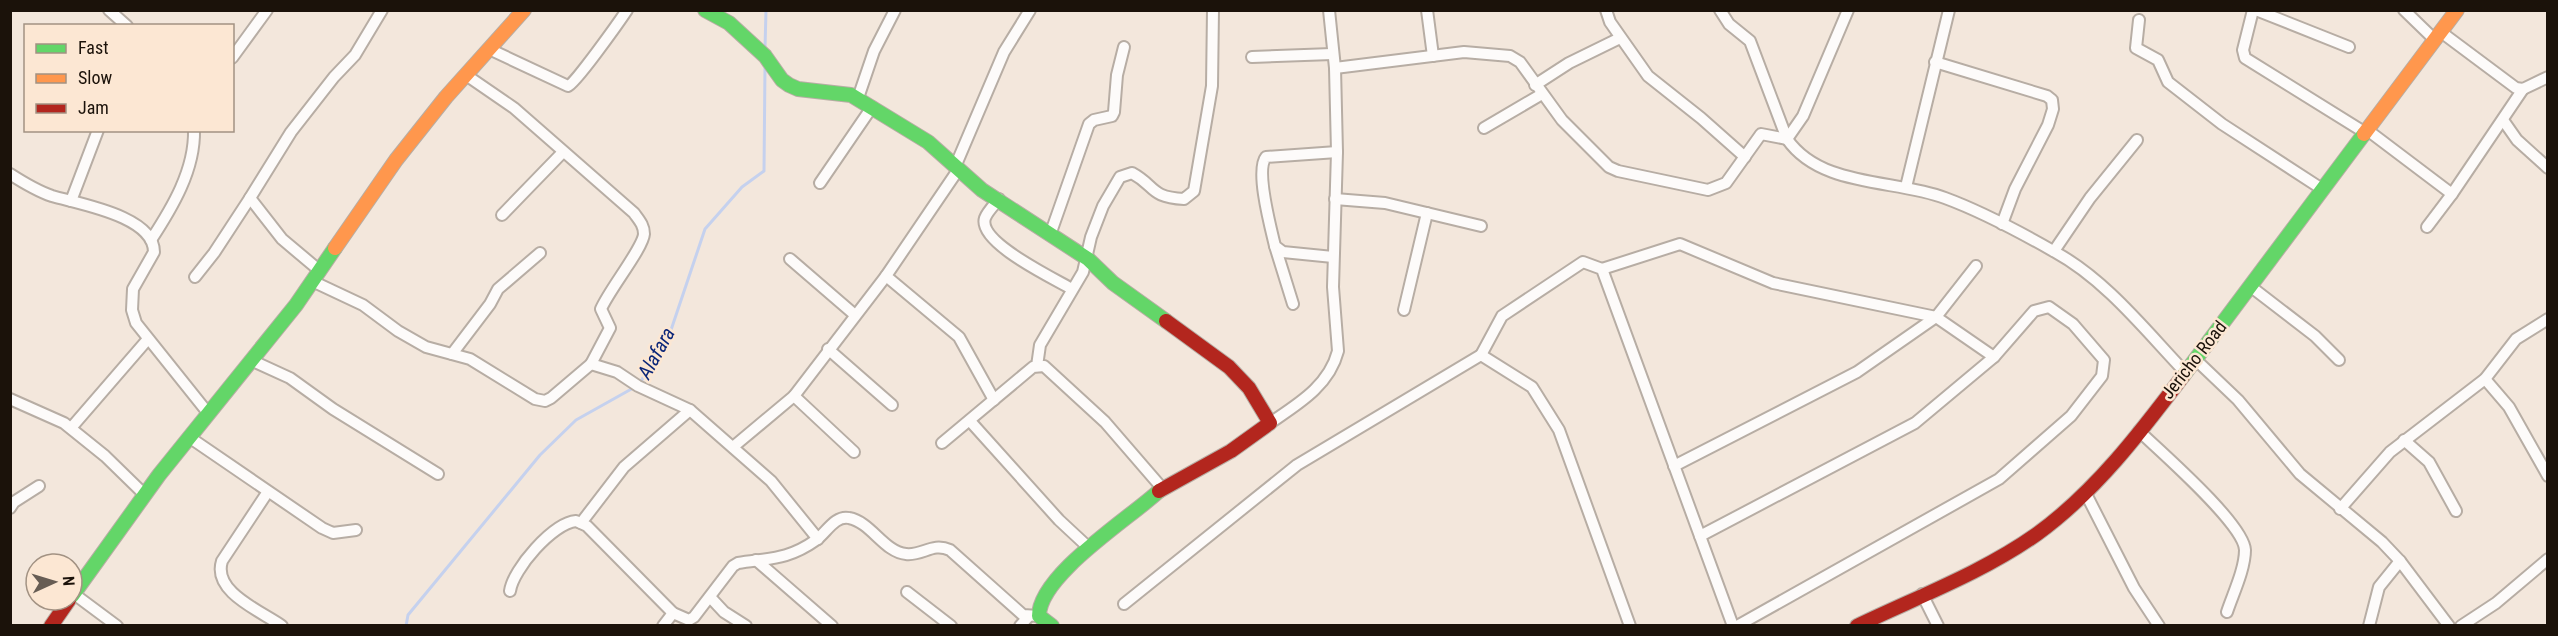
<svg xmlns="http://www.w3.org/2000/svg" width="2558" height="636" font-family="'Roboto Condensed',sans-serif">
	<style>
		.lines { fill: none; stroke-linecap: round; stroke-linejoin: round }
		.stream { stroke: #c5d1ee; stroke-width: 3 }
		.street-casing { stroke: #b7ada4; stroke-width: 14 }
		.fast-casing { stroke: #b7ada4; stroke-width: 16 }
		.slow-casing { stroke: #b7ada4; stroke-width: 16 }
		.jam-casing { stroke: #b7ada4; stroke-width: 16 }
		.street { stroke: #fdfbfa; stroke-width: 10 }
		.fast { stroke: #63d668; stroke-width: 14 }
		.slow { stroke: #ff974d; stroke-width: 14 }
		.jam { stroke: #b3261e; stroke-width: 14 }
		.labels { text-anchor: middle; stroke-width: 5; stroke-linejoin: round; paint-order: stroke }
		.street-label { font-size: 18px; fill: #1b120a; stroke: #fce7d3 }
		.water-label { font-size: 20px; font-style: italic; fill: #0b2679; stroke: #fce7d3 }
	</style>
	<rect width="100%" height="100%" fill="#f3e7dc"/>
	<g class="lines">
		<g class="stream">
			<polyline points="765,48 766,10"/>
			<polyline points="640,383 671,330 705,229 742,187 764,171 765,66"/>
			<polyline points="406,626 408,615 540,455 576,420 635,387"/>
		</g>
		<defs>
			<g id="street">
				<polyline points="109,10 127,26"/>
				<polyline points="1427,10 1433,56"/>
				<polyline points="1606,10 1610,22 1648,76 1701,118 1745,157"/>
				<path d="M1720,10L1729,24L1750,41L1787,139C1821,188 1895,179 1945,198C1983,212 2020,232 2055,252C2106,280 2145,330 2185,372"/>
				<polyline points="2253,10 2243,50 2245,58 2364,132"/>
				<polyline points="2256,10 2349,47"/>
				<polyline points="2404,10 2435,40"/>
				<polyline points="2139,20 2136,48 2158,60 2168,82 2222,124 2322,189"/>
				<polyline points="2441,32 2516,88 2523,89 2548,77"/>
				<path d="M489,49L568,86C575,84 619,22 627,10"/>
				<polyline points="1252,57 1332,54"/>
				<polyline points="232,58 267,10"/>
				<polyline points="1935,62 2047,96 2052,100 2053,109 2048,125 2015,189 2002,224"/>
				<polyline points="1335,68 1464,52 1510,56 1520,62 1562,120 1609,167 1618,171 1708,190 1726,183 1761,134 1787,139"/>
				<polyline points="1535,85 1569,63 1620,38"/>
				<polyline points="858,98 874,51 895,10"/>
				<polyline points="2503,120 2517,140 2548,168"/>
				<polyline points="1484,128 1542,94"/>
				<polyline points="2366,129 2452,194 2523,89"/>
				<polyline points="1787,139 1803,116 1848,10"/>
				<polyline points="955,167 1004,52 1030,10"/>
				<polyline points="958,170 886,276 959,337 994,400"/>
				<path d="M10,174C24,183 37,191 52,196C79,204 154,216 154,252L133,289L132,310L136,323L208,413"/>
				<polyline points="820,183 872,107"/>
				<polyline points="1906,187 1949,10"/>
				<path d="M999,199C995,204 987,212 985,218C977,242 1053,278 1072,289"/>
				<polyline points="1335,199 1385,203 1481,226"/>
				<polyline points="71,201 98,130"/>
				<polyline points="502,215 563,152"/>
				<polyline points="2427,227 2452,194"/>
				<polyline points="1050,235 1089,124 1094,120 1112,116 1114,112 1117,75 1124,47"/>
				<path d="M151,240C172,208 195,170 194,130"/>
				<polyline points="1275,246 1293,304"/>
				<polyline points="2054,251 2090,198 2137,140"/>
				<path d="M1333,257L1283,252L1275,246C1271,229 1255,170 1266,157L1337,152"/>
				<polyline points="790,259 855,315"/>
				<polyline points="1602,269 1680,244 1773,283 1936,317 1994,357"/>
				<polyline points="320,271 282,239 250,198 291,132 334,77 355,55 382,10"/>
				<polyline points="195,277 214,253 250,198"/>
				<path d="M312,281L363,305L398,331L426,347L470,359L535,399L545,401L551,398L591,364L610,328L601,309C609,290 643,248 644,234C644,225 639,220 634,213L514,108L466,75"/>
				<polyline points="2250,286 2315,336 2339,360"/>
				<polyline points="1404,310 1427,213"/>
				<polyline points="828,349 892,405"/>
				<polyline points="452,354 490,304 498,289 540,253"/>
				<polyline points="1481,355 1502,316 1583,262 1602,269 1733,626"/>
				<polyline points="2195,359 2238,400 2300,474 2382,542 2400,561 2449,626"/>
				<polyline points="253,361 290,378 333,409 438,474"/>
				<polyline points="591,364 617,372 638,386 690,410 771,481 818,539"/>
				<path d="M1037,366L1040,345L1083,272L1091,237L1103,206L1120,177L1132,173C1156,186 1149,197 1184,199L1194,191L1212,86L1213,10"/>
				<polyline points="2485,379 2509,407 2548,476"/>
				<polyline points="794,396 886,276"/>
				<polyline points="10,399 64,423 105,456 145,495"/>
				<polyline points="970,421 1059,520 1088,547"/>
				<path d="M1270,423C1298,404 1329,386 1338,351L1333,287L1337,152L1335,68L1329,10"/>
				<polyline points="71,428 148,339"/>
				<path d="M2139,431C2160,451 2244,524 2245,550C2245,569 2233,594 2227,612"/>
				<polyline points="189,437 322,528 333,533 356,530"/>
				<polyline points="2404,440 2429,462 2456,511"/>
				<polyline points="942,443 1033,367 1044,366 1105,422 1162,488"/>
				<polyline points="733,447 794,396 854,452"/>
				<polyline points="1674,466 1857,372 1936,317 1976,266"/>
				<polyline points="2085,492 2134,588 2159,626"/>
				<path d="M267,493L222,561C212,592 261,611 282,626"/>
				<polyline points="10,508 14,502 39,486"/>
				<polyline points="2340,509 2390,452 2485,379 2516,339 2548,319"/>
				<polyline points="581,523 624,467 690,410"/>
				<polyline points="1700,536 1915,423 1994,357 2034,311 2049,307 2073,324 2104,360 2102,376 2071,416 1999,479 1737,626"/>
				<polyline points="756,560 832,626"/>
				<path d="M510,591C513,569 553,523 576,521L587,526L673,613L689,620L694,617L733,566L738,563C769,558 788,560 816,540C826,533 835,515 849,518C871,522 884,552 906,554C923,556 932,542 950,550L1023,615L1039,616"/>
				<polyline points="907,592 951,626"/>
				<polyline points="74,594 117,626"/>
				<polyline points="1922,594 1938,626"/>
				<polyline points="710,597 724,612 746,626"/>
				<polyline points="1124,604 1297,465 1481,355 1532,387 1559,430 1630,626"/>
				<polyline points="663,626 673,613"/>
				<polyline points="1020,626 1029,616"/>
				<polyline points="2369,626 2379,587 2400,561"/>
				<polyline points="2461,626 2496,603 2548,559"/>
			</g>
			<g id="fast">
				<polyline points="705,10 729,23 765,56 782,80 789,85 798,89 851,95 928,142 982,190 1088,259 1113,283 1166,321"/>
				<polyline points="2183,376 2364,134"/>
				<polyline points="72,596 159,475 296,305 335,248"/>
				<path d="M1052,626L1039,616C1039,575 1130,518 1159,491"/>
			</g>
			<g id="slow">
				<polyline points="2364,134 2457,10"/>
				<polyline points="335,248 396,160 446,97 524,10"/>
			</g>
			<g id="jam">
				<polyline points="1159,491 1231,451 1270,423 1249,388 1229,367 1166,321"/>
				<polyline points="51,626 69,600"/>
				<path d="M1857,626C1917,597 1982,573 2037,534C2095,492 2140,433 2183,376"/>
			</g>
		</defs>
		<use href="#street" class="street-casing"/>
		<use href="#fast" class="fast-casing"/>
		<use href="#slow" class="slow-casing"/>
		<use href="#jam" class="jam-casing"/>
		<use href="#street" class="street"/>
		<use href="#fast" class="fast"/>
		<use href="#slow" class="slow"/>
		<use href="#jam" class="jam"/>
	</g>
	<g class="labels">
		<g class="street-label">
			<text transform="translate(2194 360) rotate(-52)" y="6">Jericho Road</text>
		</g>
		<g class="water-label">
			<text transform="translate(656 353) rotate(-61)" y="7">Alafara</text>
		</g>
	</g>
	<rect width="2558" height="636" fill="none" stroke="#1b120a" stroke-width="24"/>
	<rect x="24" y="24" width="210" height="108" fill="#fce7d3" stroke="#a29283" stroke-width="1.5"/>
	<rect x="36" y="44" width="30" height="9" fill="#63d668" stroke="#a29283" stroke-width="1.5"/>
	<text x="78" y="54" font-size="18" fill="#1b120a">Fast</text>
	<rect x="36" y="74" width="30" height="9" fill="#ff974d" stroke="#a29283" stroke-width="1.5"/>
	<text x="78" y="84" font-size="18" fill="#1b120a">Slow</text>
	<rect x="36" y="104" width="30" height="9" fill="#b3261e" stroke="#a29283" stroke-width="1.5"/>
	<text x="78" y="114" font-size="18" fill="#1b120a">Jam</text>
	<g transform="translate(54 582) rotate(86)"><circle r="28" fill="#fce7d3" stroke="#a29283" stroke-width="1.5"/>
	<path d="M0-4.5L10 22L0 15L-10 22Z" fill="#675d54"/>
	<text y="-9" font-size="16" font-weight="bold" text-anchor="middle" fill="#1b120a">N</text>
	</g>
</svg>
